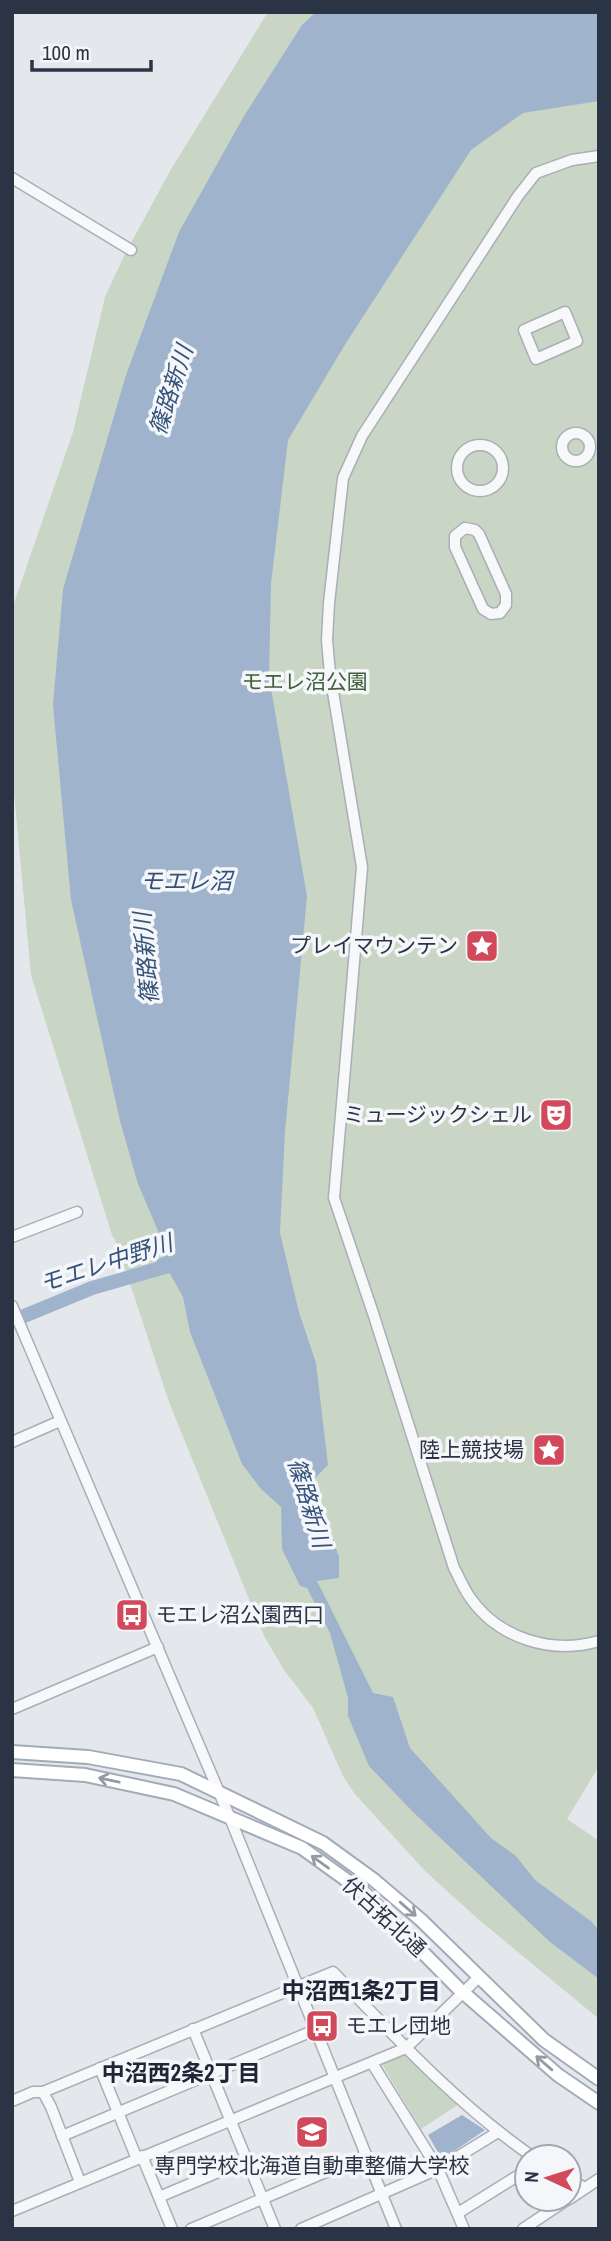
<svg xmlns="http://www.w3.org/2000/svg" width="611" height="2241" font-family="'Archivo Narrow','Noto Sans JP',sans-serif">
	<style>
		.green { fill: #c9d6c5 }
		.water { fill: #9fb4cc }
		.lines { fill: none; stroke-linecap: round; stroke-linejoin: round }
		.river { stroke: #9fb4cc; stroke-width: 14 }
		.minor-casing { stroke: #a9aeb7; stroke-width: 13 }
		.major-casing { stroke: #a3abb8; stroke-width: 16 }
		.minor { stroke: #f7f8fa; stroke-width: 10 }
		.major { stroke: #fff; stroke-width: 12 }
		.oneway { stroke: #959aa2 }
		.labels { text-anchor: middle; stroke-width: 7; stroke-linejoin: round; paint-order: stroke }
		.park-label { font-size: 21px; fill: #3f6138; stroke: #f4f6f9 }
		.poi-label { font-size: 21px; fill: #2b3445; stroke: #f4f6f9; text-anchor: end }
		.street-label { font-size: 21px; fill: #2b3445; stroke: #f4f6f9 }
		.water-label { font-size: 23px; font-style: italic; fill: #34527a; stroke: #f4f6f9 }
		.neighbourhood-label { font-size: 23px; font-weight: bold; fill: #1d2536; stroke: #f4f6f9 }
	</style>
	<rect width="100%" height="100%" fill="#e4e7ec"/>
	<g class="green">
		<polygon points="268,12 599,12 599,1766 567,1819 599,1841 599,2019 478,1919 425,1871 354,1793 343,1776 313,1708 284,1670 264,1636 169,1402 117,1244 112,1235 31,975 12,771 12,609 73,432 105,297 125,254 170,171"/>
		<polygon points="404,2055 459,2104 421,2129 383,2066 384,2062"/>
	</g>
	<g class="water">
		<polygon points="316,12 599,12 599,101 523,113 471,150 346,343 288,440 271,584 269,677 307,896 285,1132 280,1233 299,1312 316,1363 328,1465 307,1486 313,1498 311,1512 328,1525 339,1557 339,1578 317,1581 373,1693 393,1697 410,1748 491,1838 516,1856 535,1880 592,1922 599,1931 599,1979 550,1942 413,1812 369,1766 348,1716 348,1698 330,1633 307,1588 300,1586 282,1549 281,1507 261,1489 242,1464 190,1332 183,1297 169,1272 158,1275 155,1261 168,1254 138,1184 120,1121 71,900 53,705 63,589 126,375 179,232 244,116 302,25"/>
		<polygon points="462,2115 485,2130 450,2154 442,2152 439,2154 428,2135"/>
	</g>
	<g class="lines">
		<polyline class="river" points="12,1321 92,1288 172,1265"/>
		<defs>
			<g id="minor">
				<path d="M599,156L572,160L536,173L518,196L362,436L343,478L329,603L327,640L330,674L362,867L334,1198L373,1313L454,1568C459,1577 463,1587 469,1596C497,1638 551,1655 599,1641"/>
				<polyline points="12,178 131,250"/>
				<polygon points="565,312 577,341 536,359 524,330"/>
				<circle cx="576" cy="447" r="14"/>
				<circle cx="480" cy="468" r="23"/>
				<polygon points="465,528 475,530 479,534 506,594 506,605 500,613 491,614 483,609 455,547 455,536"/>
				<polyline points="12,1237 77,1212"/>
				<polyline points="12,1306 230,1818 396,2229"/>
				<polyline points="12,1442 60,1421"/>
				<polyline points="12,1709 158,1647"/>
				<polyline points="193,2029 275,2229"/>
				<polyline points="372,2063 438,2169 464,2229"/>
				<polyline points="100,2068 137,2159"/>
				<path d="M43,2092L333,1972C396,2038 458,2105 533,2157"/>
				<polyline points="12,2101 33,2092 43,2092 51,2107 80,2182"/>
				<polyline points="62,2136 315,2030"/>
				<polyline points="142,2156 172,2229"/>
				<polyline points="569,2179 585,2188"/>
				<polyline points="159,2197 247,2160"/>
				<polyline points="569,2199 599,2179"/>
				<polyline points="12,2211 406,2048 479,1977"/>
				<polyline points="458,2213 527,2170"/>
				<polyline points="191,2229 366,2155"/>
				<polyline points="301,2229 438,2169 498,2132"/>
				<polyline points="523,2229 568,2199"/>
			</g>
			<g id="major">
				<polyline points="12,1752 88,1757 181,1774 323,1843 374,1880 421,1920 544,2040 599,2079"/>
				<polyline points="12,1770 85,1775 174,1794 302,1848 363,1892 459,1989 558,2075 599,2103"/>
			</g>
		</defs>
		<use href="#minor" class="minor-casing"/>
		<use href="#major" class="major-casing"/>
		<use href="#minor" class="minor"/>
		<use href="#major" class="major"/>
	</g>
	<defs><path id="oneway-shaft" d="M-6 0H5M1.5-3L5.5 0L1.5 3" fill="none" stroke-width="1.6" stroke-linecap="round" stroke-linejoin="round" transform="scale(1.75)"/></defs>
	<g class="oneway">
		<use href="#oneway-shaft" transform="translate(109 1780) rotate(-168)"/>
		<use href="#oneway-shaft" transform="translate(320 1862) rotate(-144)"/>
		<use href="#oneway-shaft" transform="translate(408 1909) rotate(41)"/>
		<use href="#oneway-shaft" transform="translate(544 2063) rotate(-139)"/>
	</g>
	<defs>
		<symbol id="sight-square" viewBox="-11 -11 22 22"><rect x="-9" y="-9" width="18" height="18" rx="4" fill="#d1495b" stroke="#f4f6f9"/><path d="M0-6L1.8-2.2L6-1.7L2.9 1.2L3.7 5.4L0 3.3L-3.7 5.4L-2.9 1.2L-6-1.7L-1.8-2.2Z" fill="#fff"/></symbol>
		<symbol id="theatre-square" viewBox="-11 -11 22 22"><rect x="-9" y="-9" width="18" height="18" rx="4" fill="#d1495b" stroke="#f4f6f9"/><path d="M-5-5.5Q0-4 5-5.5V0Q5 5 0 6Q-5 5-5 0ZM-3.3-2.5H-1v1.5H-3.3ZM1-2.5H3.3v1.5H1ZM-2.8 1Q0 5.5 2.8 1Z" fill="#fff"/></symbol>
		<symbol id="bus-square" viewBox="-11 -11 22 22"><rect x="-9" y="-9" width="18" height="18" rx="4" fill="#d1495b" stroke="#f4f6f9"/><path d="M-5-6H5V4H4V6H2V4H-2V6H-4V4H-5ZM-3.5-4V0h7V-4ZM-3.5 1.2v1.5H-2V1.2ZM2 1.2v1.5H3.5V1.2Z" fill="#fff"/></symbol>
		<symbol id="university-square" viewBox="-11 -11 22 22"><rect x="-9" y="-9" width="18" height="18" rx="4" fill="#d1495b" stroke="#f4f6f9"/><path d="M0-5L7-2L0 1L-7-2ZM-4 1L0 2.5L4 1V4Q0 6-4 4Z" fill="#fff"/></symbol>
	</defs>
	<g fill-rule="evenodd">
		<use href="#sight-square" x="463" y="927" width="38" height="38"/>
		<use href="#theatre-square" x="537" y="1096" width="38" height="38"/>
		<use href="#sight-square" x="530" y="1431" width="38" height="38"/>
		<use href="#bus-square" x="113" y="1596" width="38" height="38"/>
		<use href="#bus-square" x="303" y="2007" width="38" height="38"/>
		<use href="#university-square" x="293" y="2113" width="38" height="38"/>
	</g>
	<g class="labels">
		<g class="park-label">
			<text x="305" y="689">モエレ沼公園</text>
		</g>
		<g class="poi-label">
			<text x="458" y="953">プレイマウンテン</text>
			<text x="532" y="1122">ミュージックシェル</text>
			<text x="524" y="1457">陸上競技場</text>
			<text x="156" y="1622" text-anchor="start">モエレ沼公園西口</text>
			<text x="346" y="2033" text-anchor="start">モエレ団地</text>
			<text x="312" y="2173" text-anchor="middle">専門学校北海道自動車整備大学校</text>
		</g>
		<g class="street-label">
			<text transform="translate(384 1917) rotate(43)" y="7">伏古拓北通</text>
		</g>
		<g class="water-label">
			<text transform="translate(171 390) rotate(-72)" y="8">篠路新川</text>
			<text x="186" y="889">モエレ沼</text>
			<text transform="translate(146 958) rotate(-95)" y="8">篠路新川</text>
			<text transform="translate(106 1263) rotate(-18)" y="8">モエレ中野川</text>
			<text transform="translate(309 1503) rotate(73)" y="8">篠路新川</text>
		</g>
		<g class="neighbourhood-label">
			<text x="361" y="1999">中沼西1条2丁目</text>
			<text x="181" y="2081">中沼西2条2丁目</text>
		</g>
	</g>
	<rect width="611" height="2241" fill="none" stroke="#2b3445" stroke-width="28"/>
	<g transform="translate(548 2178) rotate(274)"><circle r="33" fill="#f4f6f9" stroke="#a4a8b1" stroke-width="2"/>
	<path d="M0-5L12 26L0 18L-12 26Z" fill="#d1495b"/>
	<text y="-10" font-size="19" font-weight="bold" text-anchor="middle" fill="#2b3445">N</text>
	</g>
	<path d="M32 60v10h119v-10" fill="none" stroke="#2b3445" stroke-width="3.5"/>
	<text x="42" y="60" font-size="21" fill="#2b3445" stroke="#f4f6f9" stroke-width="5" paint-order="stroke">100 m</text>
</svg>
